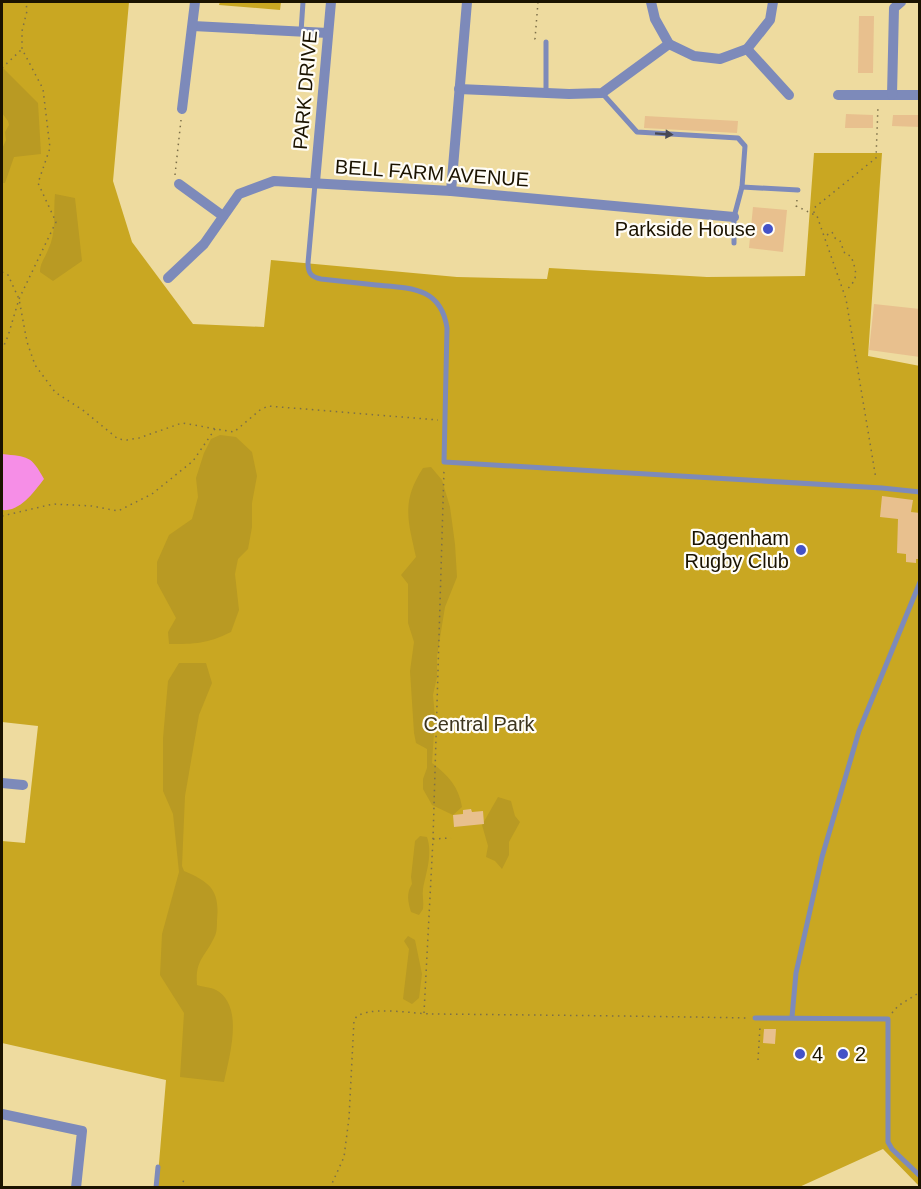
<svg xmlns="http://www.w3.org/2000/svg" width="921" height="1189" font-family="Helvetica,sans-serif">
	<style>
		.green { fill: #c9a722 }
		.forest { fill: #b99a23 }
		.water { fill: #f68ee7 }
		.building { fill: #e8c08e }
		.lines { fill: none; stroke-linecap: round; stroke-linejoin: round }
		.path { stroke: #7c6f49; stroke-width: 1.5; stroke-dasharray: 1.5 4.5; stroke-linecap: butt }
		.service { stroke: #7d8aba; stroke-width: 5 }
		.minor { stroke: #7d8aba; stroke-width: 10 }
		.oneway { fill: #474954 }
		.poi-dot { fill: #4452c7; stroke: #fffdf7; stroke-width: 2 }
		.labels { text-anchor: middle; stroke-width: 4.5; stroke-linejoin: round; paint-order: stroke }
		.street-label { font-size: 20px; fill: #1b1300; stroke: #fffdf7 }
		.poi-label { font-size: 20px; fill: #1b1300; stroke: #fffdf7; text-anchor: end }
		.park-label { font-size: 20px; fill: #3d351e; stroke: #fffdf7 }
	</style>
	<rect width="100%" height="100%" fill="#eedb9f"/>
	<g class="green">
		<polygon points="2,2 129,2 113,181 132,242 193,324 264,327 271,260 457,277 547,279 549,268 707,277 805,276 814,153 882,153 868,356 920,366 919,1186 883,1149 797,1188 157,1187 166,1080 2,1043 2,841 25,843 38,726 2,722"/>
		<polygon points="220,2 281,2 280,10 219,5"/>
	</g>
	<g class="forest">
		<polygon points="3,68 38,103 41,154 14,157 5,183 2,183 2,149 6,140 5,132 9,125 8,121 2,113 2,70"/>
		<path d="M55,194L75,198L82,261L53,281L40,272C40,263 45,258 48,250C57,232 53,213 55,194Z"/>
		<path d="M220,435L236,437L252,452L257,476L252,503V527L248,549L238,559L235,574L239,610L231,632C207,644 195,644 169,644L168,632L176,618L157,583V562L169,535L192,519L198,497L196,478L204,453L211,439Z"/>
		<path d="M431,467L442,480L450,507L455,544L457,577L445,607L437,656V677L433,695L435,717L432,763C448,775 459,787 462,807L453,815L432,805L423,789V779L427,768V749L416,743L414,733L410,671L414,642L408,623V584L401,575L416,557C408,520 401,502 423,468Z"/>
		<path d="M179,663H206L212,683L199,715L185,796L182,866L184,871C210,882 220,890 217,920C217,926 217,933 214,938C204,958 195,961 197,985C203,987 211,987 216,990C245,1006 229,1057 224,1082L180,1077L184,1013L160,975L162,934L179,872L173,814L163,791V738L168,681Z"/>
		<polygon points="498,797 511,801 515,816 520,822 509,842 509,855 502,869 495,861 486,857 488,846 482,825"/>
		<path d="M420,836L427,837C433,854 426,873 423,889C422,895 424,902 423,909L419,915L411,912C408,902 406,893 412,884L411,877L415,841Z"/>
		<polygon points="408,936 415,940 422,974 419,998 412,1004 403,999 409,949 404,941"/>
	</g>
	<path class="water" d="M2,454C28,457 31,455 44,479C34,492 20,512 2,510Z"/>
	<g class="building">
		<polygon points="859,16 874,16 873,73 858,73"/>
		<polygon points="846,114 873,115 873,128 845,128"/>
		<polygon points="893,115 920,115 920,127 892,126"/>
		<polygon points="645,116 738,121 737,133 644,128"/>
		<polygon points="753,207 787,210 783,252 749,248"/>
		<polygon points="874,304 920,309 920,357 869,350"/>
		<polygon points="882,496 913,500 911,512 920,513 920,559 916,559 916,563 906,562 906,554 897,553 898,519 880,517"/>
		<polygon points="471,809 472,812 483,811 484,824 454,827 453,815 463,814 463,810"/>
		<polygon points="764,1029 776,1029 775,1044 763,1043"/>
	</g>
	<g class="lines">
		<g class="path">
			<polyline points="538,2 535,39 538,40"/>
			<polyline points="2,68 21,50"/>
			<polyline points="175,175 181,120"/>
			<polyline points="797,200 796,206 817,216 846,299 876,479"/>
			<polyline points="814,213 814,208 876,158 878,106"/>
			<path d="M827,235L832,232L835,238L840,241L845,254L851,256C857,273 859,279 845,291"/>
			<polyline points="2,272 8,275 19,299 27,342 35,365 55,392 84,411 118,439 127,440 139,438 182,423 234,432 260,410 268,406 438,420"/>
			<polyline points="2,350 8,336 19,299 56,222 38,183 50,148 43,89 22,49 22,31 27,11 26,2"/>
			<polyline points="2,516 53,504 92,506 118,511 152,494 193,461 215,429"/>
			<polyline points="433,839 451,838"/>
			<polyline points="424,1013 433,839 444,469"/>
			<polyline points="892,1013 898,1006 920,992"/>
			<polyline points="758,1060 760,1027"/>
			<polyline points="182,1188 184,1178"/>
			<path d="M330,1188L344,1157L349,1118L354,1020C363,1004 414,1014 432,1014C538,1015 643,1016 748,1018"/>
		</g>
		<g class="service">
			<polyline points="301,32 303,2"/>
			<polyline points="546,92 546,42"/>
			<polyline points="602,93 637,132 738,138 745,146 742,187 734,217 734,243"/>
			<path d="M315,184L308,263C308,273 311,277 321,279C339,281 358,283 376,285C410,288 441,287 447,328L444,462L882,488L920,492"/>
			<polyline points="742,187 798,190"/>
			<polyline points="792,1017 796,973 822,857 859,731 920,582"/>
			<polyline points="755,1018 888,1019 888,1142 892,1149 920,1176"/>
			<polyline points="156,1188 158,1167"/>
		</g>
		<g class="minor">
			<polyline points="651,2 655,19 669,44 694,56 720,59 747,49 770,20 773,2"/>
			<polyline points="193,26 328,33"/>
			<polyline points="747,49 789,95"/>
			<polyline points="459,89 569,94 602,93 669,44"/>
			<polyline points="838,95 920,95"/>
			<polyline points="892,95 894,8 901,2"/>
			<polyline points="182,109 195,2"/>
			<polyline points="315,182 331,2"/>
			<polyline points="179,184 223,216"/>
			<polyline points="451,191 467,2"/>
			<polyline points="168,278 204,244 239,194 274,181 451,191 734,217"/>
			<polyline points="2,783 23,785"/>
			<polyline points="2,1114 82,1131 76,1188"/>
		</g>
	</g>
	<defs><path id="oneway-solid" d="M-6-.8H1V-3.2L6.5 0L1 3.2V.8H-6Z" transform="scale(1.5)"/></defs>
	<use class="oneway" href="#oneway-solid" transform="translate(664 134) rotate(4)"/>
	<g class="poi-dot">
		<circle cx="768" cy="229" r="6"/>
		<circle cx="801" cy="550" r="6"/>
		<circle cx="800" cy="1054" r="6"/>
		<circle cx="843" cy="1054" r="6"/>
	</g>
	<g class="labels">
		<g class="street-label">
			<text transform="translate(305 90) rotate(-85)" y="7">PARK DRIVE</text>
			<text transform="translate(432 173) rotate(4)" y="7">BELL FARM AVENUE</text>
		</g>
		<g class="poi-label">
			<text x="756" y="236">Parkside House</text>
			<text x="789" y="545">Dagenham<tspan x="789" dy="23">Rugby Club</tspan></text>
			<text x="812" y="1061" text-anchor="start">4</text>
			<text x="855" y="1061" text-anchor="start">2</text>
		</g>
		<g class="park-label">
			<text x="479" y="731">Central Park</text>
		</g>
	</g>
	<rect width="921" height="1189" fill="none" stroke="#1b1300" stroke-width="6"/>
</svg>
